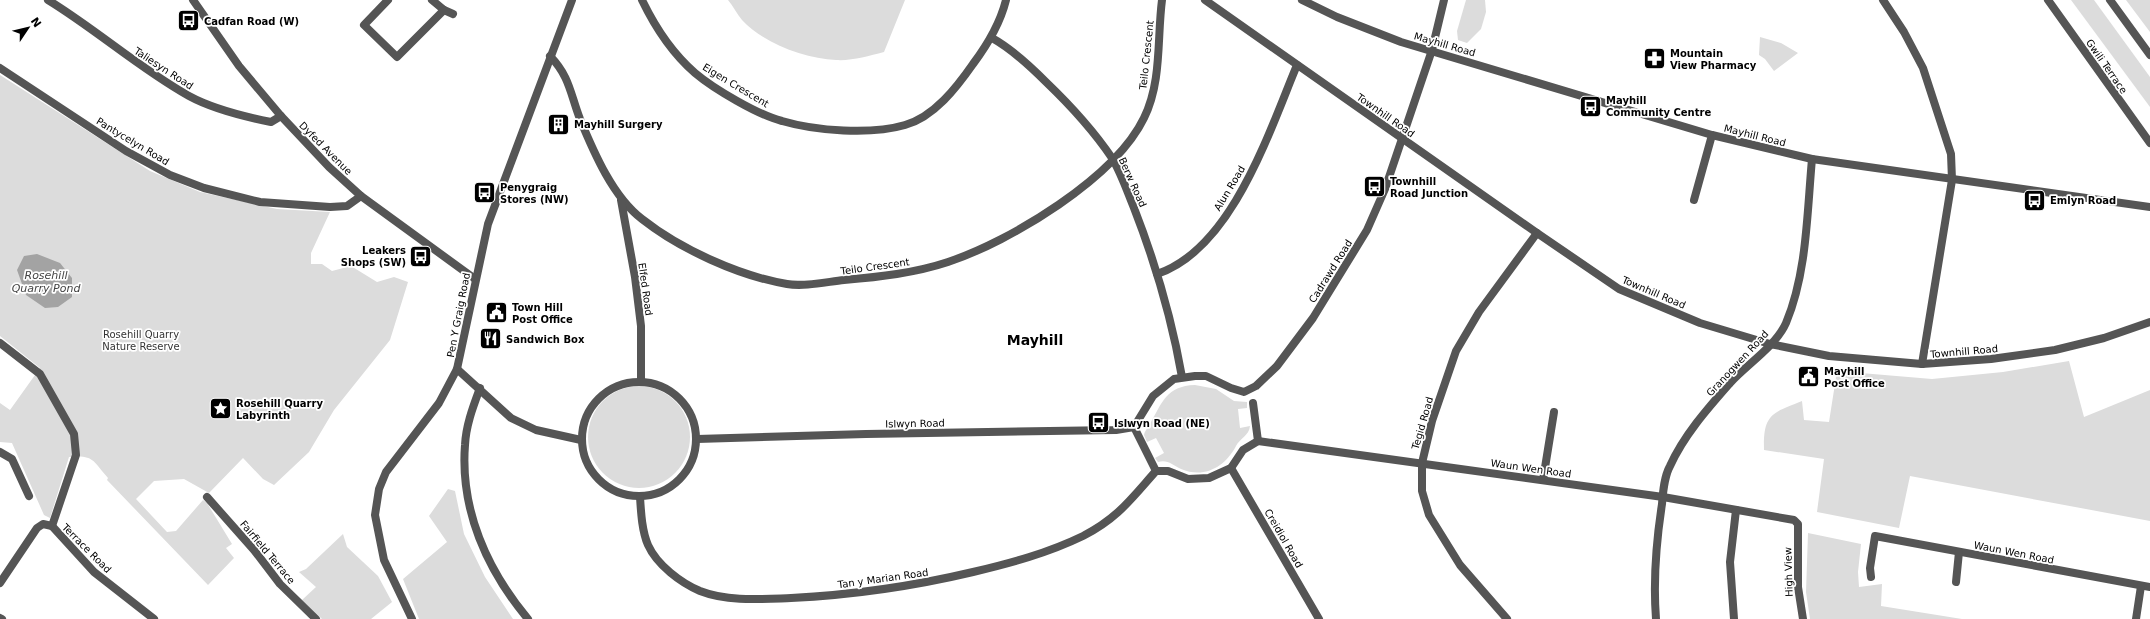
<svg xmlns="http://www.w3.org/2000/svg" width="2150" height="619" font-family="'DejaVu Sans',sans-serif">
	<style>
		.green { fill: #dcdcdc }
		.water { fill: #a3a3a3 }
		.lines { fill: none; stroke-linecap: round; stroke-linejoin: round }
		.minor { stroke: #555; stroke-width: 8 }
		.tertiary { stroke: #555; stroke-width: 8 }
		.labels { text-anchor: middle; stroke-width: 3.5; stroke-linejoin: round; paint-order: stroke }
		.poi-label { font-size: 10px; font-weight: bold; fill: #000; stroke: #fff; text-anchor: start }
		.street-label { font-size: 10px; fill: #000; stroke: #fff }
		.park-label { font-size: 10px; fill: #333; stroke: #fff }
		.water-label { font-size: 11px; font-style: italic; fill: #444; stroke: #fff }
		.district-label { font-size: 14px; font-weight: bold; fill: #000; stroke: #fff }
	</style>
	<rect width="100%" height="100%" fill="#fff"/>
	<g class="green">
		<path d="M728,0H905L884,52C868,56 852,61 836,60C805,59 763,43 742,20C737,14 733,6 728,0Z"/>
		<polygon points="1466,0 1485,0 1486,12 1481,29 1467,43 1458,40 1457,31"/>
		<polygon points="2071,0 2094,0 2150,77 2150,107"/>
		<polygon points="2126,0 2150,0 2150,32"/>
		<polygon points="1760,37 1781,43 1798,53 1774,71 1765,59 1759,55"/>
		<path d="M0,75L150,171L200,192L277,209L330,212L311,253V264H322L332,271L351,266L377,282L394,277L408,282L390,340L334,410L309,452L274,485L263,479L243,458L209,493L184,479L154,481L136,499L167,532L176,531L203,500L207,503L232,544L226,548L234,558L208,585L107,480L108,478C92,460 94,455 69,457L50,518L44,515L12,443L0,442V403L10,410L40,368L0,336Z"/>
		<path d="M2069,361L2084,417L2150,390V521L1910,476L1899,528L1817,512L1824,459L1764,450C1763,414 1772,413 1802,401L1804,420L1829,422L1837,371L1932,379L2003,372Z"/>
		<path d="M1195,385L1216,389L1234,401L1247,402V408L1238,409L1240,428L1250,426C1249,436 1240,438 1236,446C1225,467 1204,479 1181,469C1173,465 1167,459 1158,462L1155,458L1164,453L1156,438L1147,442L1144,435C1145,430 1148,428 1150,424C1162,403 1166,386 1195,385Z"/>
		<circle cx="639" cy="437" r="51"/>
		<polygon points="448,489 455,491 464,534 485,577 513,619 419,619 403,579 447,542 429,516"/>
		<polygon points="1808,533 1861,544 1858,572 1859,587 1882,584 1881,606 1962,619 1810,619 1806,592"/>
		<polygon points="343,534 347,547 378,576 392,602 371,619 322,619 302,600 316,587 299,572 306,569"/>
	</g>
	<polygon class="water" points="37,254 60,263 72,278 72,297 58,307 45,308 26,295 17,270 24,256"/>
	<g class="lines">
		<g class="minor">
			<path d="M48,0C97,30 139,68 189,96C211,108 246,117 271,122L281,116"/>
			<polyline points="388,0 364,25 397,57 444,10"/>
			<polyline points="432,0 444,10 453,14"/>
			<path d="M642,0C655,27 672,53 695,73C714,89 758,115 782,121C816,131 871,135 905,125C934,117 957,87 973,64C988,44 1000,24 1006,0"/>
			<polyline points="1302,0 1337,17 1401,42 1712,135 1812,159 2150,207"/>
			<polyline points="1883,0 1904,32 1923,68 1951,154 1952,180 1922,364"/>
			<polyline points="2048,0 2150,143"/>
			<path d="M992,38C1012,49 1030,66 1046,82C1070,105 1093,130 1112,158C1121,173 1127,191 1134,208C1155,262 1172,320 1182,377"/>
			<path d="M550,56C570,77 570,93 580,119C594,153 613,197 642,219C680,249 739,276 787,284C804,287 826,282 844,280C879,277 915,273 948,262C1011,241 1115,178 1144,118C1162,82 1157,38 1162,0"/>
			<polyline points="0,68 126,151 170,175 204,188 260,202 330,207 347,206 361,196"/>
			<polyline points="621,200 635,277 641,326 641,381"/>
			<polyline points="1694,200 1712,135"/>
			<path d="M1157,274C1232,249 1269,132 1297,65"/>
			<polyline points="0,343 40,374 74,434 76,455 52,526"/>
			<polyline points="457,369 511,418 536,430 581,440"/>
			<circle cx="639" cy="439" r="57"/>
			<path d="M480,388C473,407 466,425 465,445C460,510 487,570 528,619"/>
			<polyline points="1134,427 1153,396 1174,379 1195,376 1206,376 1231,388 1244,392 1256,386 1277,366 1313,318 1367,230 1385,189 1432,50 1444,0"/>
			<polyline points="1134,427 1156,471"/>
			<polyline points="697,439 866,434 1116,430 1134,427"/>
			<polyline points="1258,441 1663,497 1794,520 1798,524 1798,587 1803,619"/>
			<polyline points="0,452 12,459 29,496"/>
			<polyline points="1231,468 1319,619"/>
			<polyline points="1156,471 1168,471 1188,479 1209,478 1231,468 1243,450 1258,441 1253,403"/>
			<polyline points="1543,480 1554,412"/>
			<polyline points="207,497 254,550 280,584 316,619"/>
			<path d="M640,497C641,513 642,531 648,545C657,565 681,583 700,591C728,602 762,599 791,598C852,595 914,586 973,572C1011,563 1048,553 1083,536C1118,518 1131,499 1156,471"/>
			<polyline points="1871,577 1870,568 1875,536 2150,587"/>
			<polyline points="1956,582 1959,552"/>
			<polyline points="0,583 37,528 43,524 52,526 94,572 154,619"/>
			<polyline points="0,618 2,619"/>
			<polyline points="1507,619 1460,565 1429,515 1422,491 1422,463 1432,421 1456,351 1479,312 1537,233"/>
			<path d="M1656,619C1653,580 1656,543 1662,504C1663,492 1664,477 1670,466C1684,435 1708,408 1730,383C1746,365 1776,346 1786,323C1807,273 1807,213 1812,159"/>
			<polyline points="1734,619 1730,562 1736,510"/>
			<polyline points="2136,619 2141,586"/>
		</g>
		<g class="tertiary">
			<polyline points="193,0 239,66 281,116 329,167 361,196 475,279"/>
			<polyline points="1205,0 1537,233 1619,289 1700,323 1770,344 1829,356 1922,364 1991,359 2055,350 2104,338 2150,322"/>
			<polyline points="2110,0 2150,55"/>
			<polyline points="412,619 384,560 375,515 379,489 386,472 439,403 457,369 488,224 572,0"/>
		</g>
	</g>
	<defs>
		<symbol id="bus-square" viewBox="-11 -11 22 22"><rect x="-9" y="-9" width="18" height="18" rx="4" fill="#000" stroke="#fff"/><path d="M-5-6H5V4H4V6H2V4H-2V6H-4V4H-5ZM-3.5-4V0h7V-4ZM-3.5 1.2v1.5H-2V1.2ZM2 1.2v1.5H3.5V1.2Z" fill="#fff"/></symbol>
		<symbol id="pharmacy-square" viewBox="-11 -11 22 22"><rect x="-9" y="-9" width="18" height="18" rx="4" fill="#000" stroke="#fff"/><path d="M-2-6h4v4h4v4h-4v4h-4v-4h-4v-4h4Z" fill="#fff"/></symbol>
		<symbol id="building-square" viewBox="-11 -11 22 22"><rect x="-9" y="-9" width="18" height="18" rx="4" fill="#000" stroke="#fff"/><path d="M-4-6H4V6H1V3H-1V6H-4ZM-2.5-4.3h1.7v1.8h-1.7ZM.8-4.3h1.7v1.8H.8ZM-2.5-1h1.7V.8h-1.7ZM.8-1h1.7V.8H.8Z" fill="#fff"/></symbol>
		<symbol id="civic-square" viewBox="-11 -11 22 22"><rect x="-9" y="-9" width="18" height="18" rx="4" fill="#000" stroke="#fff"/><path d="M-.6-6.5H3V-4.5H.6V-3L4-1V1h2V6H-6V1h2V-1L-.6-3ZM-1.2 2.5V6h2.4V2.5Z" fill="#fff"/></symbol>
		<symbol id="restaurant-square" viewBox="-11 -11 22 22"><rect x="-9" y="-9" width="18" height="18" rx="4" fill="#000" stroke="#fff"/><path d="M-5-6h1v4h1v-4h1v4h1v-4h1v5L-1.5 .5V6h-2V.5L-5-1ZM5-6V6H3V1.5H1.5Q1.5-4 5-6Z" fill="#fff"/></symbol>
		<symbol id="sight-square" viewBox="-11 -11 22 22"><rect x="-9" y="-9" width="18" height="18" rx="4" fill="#000" stroke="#fff"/><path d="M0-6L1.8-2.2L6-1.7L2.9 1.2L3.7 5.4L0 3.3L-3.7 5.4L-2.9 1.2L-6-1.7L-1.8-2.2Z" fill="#fff"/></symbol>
	</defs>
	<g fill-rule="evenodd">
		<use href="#bus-square" x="176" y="8" width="25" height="25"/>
		<use href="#pharmacy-square" x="1642" y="46" width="25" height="25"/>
		<use href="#bus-square" x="1578" y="94" width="25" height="25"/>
		<use href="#building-square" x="546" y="112" width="25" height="25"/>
		<use href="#bus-square" x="1362" y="174" width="25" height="25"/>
		<use href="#bus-square" x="472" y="180" width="25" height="25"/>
		<use href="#bus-square" x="2022" y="188" width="25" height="25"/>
		<use href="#bus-square" x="408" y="244" width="25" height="25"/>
		<use href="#civic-square" x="484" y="300" width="25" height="25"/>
		<use href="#restaurant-square" x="478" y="326" width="25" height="25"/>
		<use href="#civic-square" x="1796" y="364" width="25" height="25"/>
		<use href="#sight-square" x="208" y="396" width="25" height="25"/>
		<use href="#bus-square" x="1086" y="410" width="25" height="25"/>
	</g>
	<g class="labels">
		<g class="poi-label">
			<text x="204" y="25">Cadfan Road (W)</text>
			<text x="1670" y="57">Mountain<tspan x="1670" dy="12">View Pharmacy</tspan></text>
			<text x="1606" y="104">Mayhill<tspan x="1606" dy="12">Community Centre</tspan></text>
			<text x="574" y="128">Mayhill Surgery</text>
			<text x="1390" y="185">Townhill<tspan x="1390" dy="12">Road Junction</tspan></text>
			<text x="500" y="191">Penygraig<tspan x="500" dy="12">Stores (NW)</tspan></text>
			<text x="2050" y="204">Emlyn Road</text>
			<text x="406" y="254" text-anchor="end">Leakers<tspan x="406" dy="12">Shops (SW)</tspan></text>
			<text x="512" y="311">Town Hill<tspan x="512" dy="12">Post Office</tspan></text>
			<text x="506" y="343">Sandwich Box</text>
			<text x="1824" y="375">Mayhill<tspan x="1824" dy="12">Post Office</tspan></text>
			<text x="236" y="407">Rosehill Quarry<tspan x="236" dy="12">Labyrinth</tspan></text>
			<text x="1114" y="427">Islwyn Road (NE)</text>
		</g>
		<g class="street-label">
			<text transform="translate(1445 44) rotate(16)" y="4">Mayhill Road</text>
			<text transform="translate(1146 55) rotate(-84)" y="4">Teilo Crescent</text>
			<text transform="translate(2107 66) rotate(55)" y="4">Gwili Terrace</text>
			<text transform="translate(164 68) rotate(33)" y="4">Taliesyn Road</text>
			<text transform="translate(736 85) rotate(31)" y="4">Eigen Crescent</text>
			<text transform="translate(1386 115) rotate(35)" y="4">Townhill Road</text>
			<text transform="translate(1755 135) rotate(14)" y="4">Mayhill Road</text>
			<text transform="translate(133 141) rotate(31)" y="4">Pantycelyn Road</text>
			<text transform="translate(326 148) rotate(45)" y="4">Dyfed Avenue</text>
			<text transform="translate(1133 182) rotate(66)" y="4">Berw Road</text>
			<text transform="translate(1229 188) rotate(-59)" y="4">Alun Road</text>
			<text transform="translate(875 266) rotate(-8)" y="4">Teilo Crescent</text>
			<text transform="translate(1330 271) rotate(-58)" y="4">Cadrawd Road</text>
			<text transform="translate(646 289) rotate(82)" y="4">Elfed Road</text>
			<text transform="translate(1654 292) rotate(23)" y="4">Townhill Road</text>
			<text transform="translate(458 315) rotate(-79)" y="4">Pen Y Graig Road</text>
			<text transform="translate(1964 351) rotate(-5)" y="4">Townhill Road</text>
			<text transform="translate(1737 363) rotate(-47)" y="4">Granogwen Road</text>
			<text transform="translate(915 423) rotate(-1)" y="4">Islwyn Road</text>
			<text transform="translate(1422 423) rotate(-74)" y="4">Tegid Road</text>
			<text transform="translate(1531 468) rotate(8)" y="4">Waun Wen Road</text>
			<text transform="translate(1284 538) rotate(60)" y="4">Creidiol Road</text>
			<text transform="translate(87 548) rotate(45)" y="4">Terrace Road</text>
			<text transform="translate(268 552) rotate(50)" y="4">Fairfield Terrace</text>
			<text transform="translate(2014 552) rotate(11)" y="4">Waun Wen Road</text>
			<text transform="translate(1788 572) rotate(-92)" y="4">High View</text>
			<text transform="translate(883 578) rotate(-8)" y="4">Tan y Marian Road</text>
		</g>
		<g class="park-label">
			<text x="141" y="338">Rosehill Quarry<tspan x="141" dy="12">Nature Reserve</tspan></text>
		</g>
		<g class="water-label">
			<text x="46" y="279">Rosehill<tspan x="46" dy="13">Quarry Pond</tspan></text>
		</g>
		<g class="district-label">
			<text x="1035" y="345">Mayhill</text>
		</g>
	</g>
	<g transform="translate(28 28) rotate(55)" stroke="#ffffff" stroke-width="3" paint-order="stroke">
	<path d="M0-3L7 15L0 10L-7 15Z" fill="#000000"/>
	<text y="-6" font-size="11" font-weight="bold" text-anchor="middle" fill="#000000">N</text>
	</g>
</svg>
